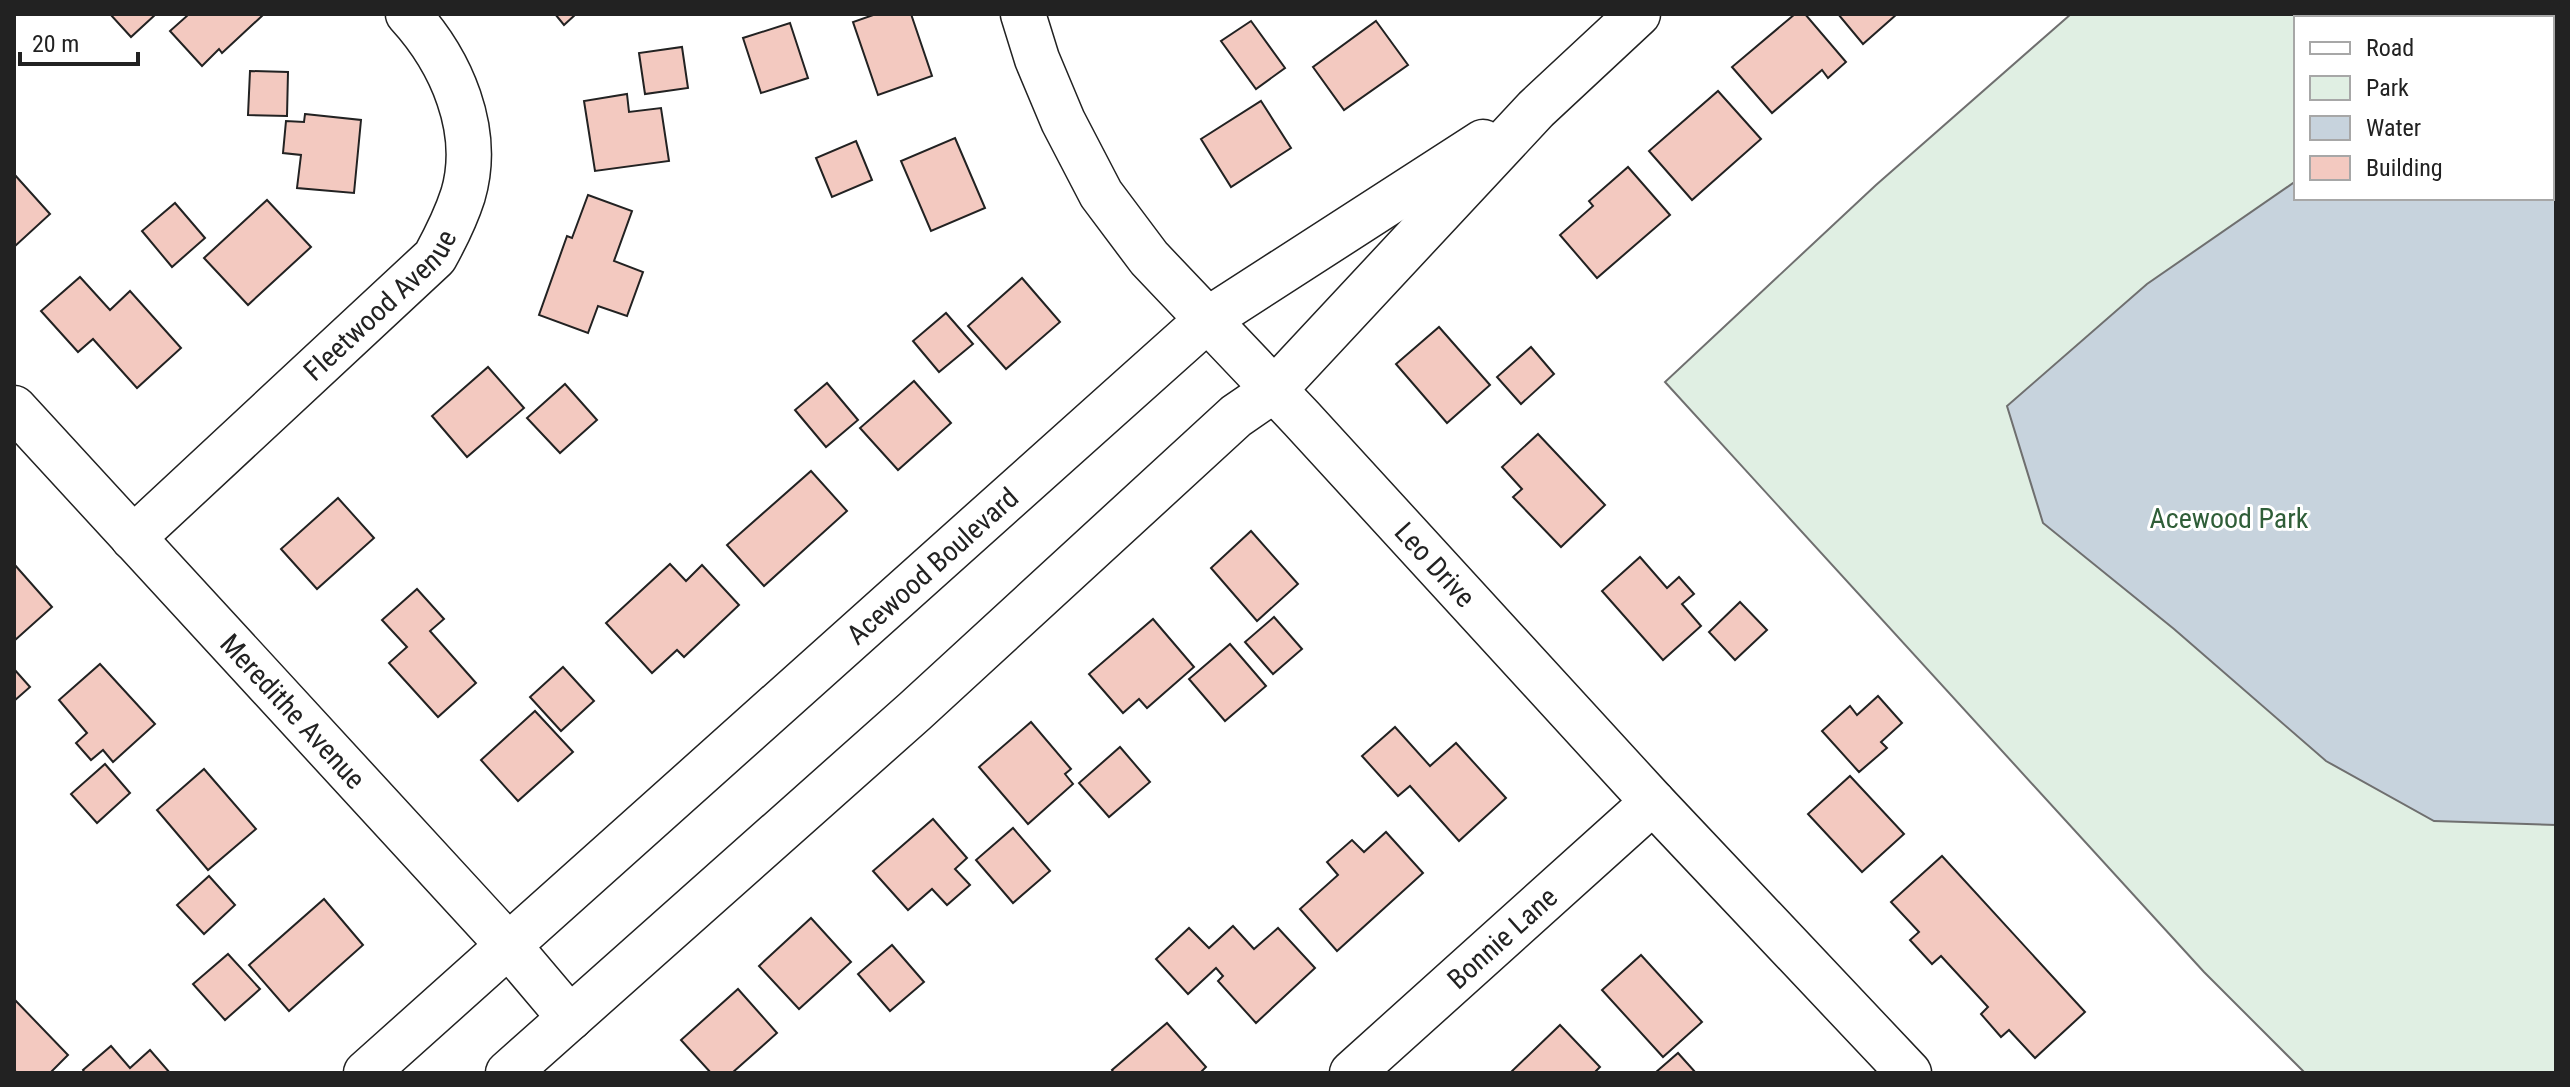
<svg xmlns="http://www.w3.org/2000/svg" width="2570" height="1087" font-family="'Roboto Condensed',sans-serif">
	<style>
		.green { fill: #e0efe3; stroke: #6f6f6f; stroke-width: 2; fill-rule: evenodd }
		.water { fill: #c7d3dd; stroke: #6f6f6f; stroke-width: 2 }
		.building { fill: #f3c9c0; stroke: #222; stroke-width: 2 }
		.lines { fill: none; stroke-linecap: round; stroke-linejoin: round }
		.minor-casing { stroke: #222; stroke-width: 47 }
		.minor { stroke: #fff; stroke-width: 44 }
		.labels { text-anchor: middle; stroke-width: 6; stroke-linejoin: round; paint-order: stroke }
		.street-label { font-size: 28px; fill: #222; stroke: #fff }
		.park-label { font-size: 28px; fill: #2f5e38; stroke: #fff }
	</style>
	<rect width="100%" height="100%" fill="#fff"/>
	<path class="green" d="M2071,14H2556V1073H2305L2204,972L1665,382L1876,185ZM2296,18H2552V198H2296Z"/>
	<polygon class="water" points="2556,29 2556,825 2434,821 2326,761 2174,629 2043,523 2007,406 2147,284 2296,181 2296,198 2552,198 2552,31"/>
	<g class="building">
		<polygon points="110,14 156,14 131,37"/>
		<polygon points="187,14 262,14 263,15 222,53 219,49 202,66 170,31 188,15"/>
		<polygon points="555,14 576,14 564,25"/>
		<polygon points="876,14 911,14 932,76 878,95 853,22"/>
		<polygon points="1795,14 1805,14 1846,62 1828,78 1822,70 1772,113 1732,67"/>
		<polygon points="1838,14 1897,14 1863,44"/>
		<polygon points="1251,21 1285,68 1256,89 1221,41"/>
		<polygon points="1376,21 1408,65 1344,110 1313,67"/>
		<polygon points="790,23 808,78 761,93 743,38"/>
		<polygon points="682,47 688,88 645,94 639,53"/>
		<polygon points="250,71 288,72 287,116 248,115"/>
		<polygon points="1718,91 1761,139 1692,200 1649,151"/>
		<polygon points="627,94 629,112 661,108 669,161 595,171 584,101"/>
		<polygon points="1261,101 1291,148 1231,187 1201,139"/>
		<polygon points="305,114 361,120 354,193 297,188 301,155 283,153 286,121 304,122"/>
		<polygon points="955,138 985,208 931,231 901,161"/>
		<polygon points="856,141 872,180 832,197 816,158"/>
		<polygon points="1628,167 1670,215 1597,278 1560,235 1593,206 1589,201"/>
		<polygon points="14,174 50,214 14,247"/>
		<polygon points="588,195 632,211 614,261 643,272 627,316 598,306 588,333 539,315 567,236 572,238"/>
		<polygon points="267,200 311,247 248,305 204,258"/>
		<polygon points="175,203 205,238 172,267 142,231"/>
		<polygon points="80,277 110,310 130,291 181,348 137,388 93,339 78,352 41,311"/>
		<polygon points="1022,278 1060,322 1006,369 968,326"/>
		<polygon points="946,313 973,344 939,372 913,341"/>
		<polygon points="1439,327 1490,385 1447,423 1396,364"/>
		<polygon points="1531,347 1554,374 1521,404 1497,377"/>
		<polygon points="488,367 524,408 467,457 432,416"/>
		<polygon points="914,381 951,423 898,470 860,428"/>
		<polygon points="827,383 858,420 826,447 795,410"/>
		<polygon points="565,384 597,420 560,453 527,418"/>
		<polygon points="1538,434 1605,505 1561,547 1513,497 1522,489 1502,467"/>
		<polygon points="811,471 847,511 764,586 727,545"/>
		<polygon points="338,498 374,538 317,589 281,549"/>
		<polygon points="1251,531 1298,584 1257,621 1211,568"/>
		<polygon points="1640,557 1667,588 1679,577 1694,594 1682,604 1701,626 1663,660 1602,591"/>
		<polygon points="14,564 52,607 14,641"/>
		<polygon points="670,564 686,581 702,565 739,605 684,657 677,650 652,673 606,623"/>
		<polygon points="417,589 444,619 430,631 476,683 438,717 389,663 407,647 382,620"/>
		<polygon points="1740,602 1767,630 1735,660 1709,632"/>
		<polygon points="1274,617 1302,649 1273,674 1245,642"/>
		<polygon points="1153,619 1194,667 1147,708 1139,699 1123,713 1089,674"/>
		<polygon points="1230,644 1266,686 1225,721 1189,679"/>
		<polygon points="100,664 155,724 113,762 103,750 91,760 76,743 87,733 59,700"/>
		<polygon points="563,667 594,701 561,731 530,697"/>
		<polygon points="14,669 30,687 14,701"/>
		<polygon points="1878,696 1902,723 1881,742 1887,748 1859,772 1822,731 1850,706 1857,715"/>
		<polygon points="535,711 573,752 518,801 481,760"/>
		<polygon points="1031,722 1071,769 1065,774 1073,784 1028,824 979,767"/>
		<polygon points="1395,727 1430,766 1456,743 1506,798 1459,841 1410,786 1398,796 1362,756"/>
		<polygon points="1120,747 1150,782 1109,817 1079,783"/>
		<polygon points="105,764 130,793 97,823 71,794"/>
		<polygon points="204,769 256,829 208,870 157,810"/>
		<polygon points="1850,776 1904,834 1862,872 1808,814"/>
		<polygon points="933,819 967,858 955,869 970,885 947,905 932,889 908,910 873,871"/>
		<polygon points="1013,828 1050,871 1013,903 976,860"/>
		<polygon points="1386,832 1423,873 1337,951 1300,909 1338,875 1327,862 1352,840 1364,852"/>
		<polygon points="1942,856 2085,1012 2035,1058 2009,1030 2001,1037 1981,1014 1988,1007 1941,956 1932,964 1910,940 1919,932 1891,902"/>
		<polygon points="209,876 235,905 204,934 177,905"/>
		<polygon points="324,899 363,945 289,1011 249,965"/>
		<polygon points="811,918 851,962 799,1009 759,966"/>
		<polygon points="1233,926 1254,949 1278,928 1315,968 1256,1023 1218,981 1223,976 1216,968 1188,994 1156,959 1189,928 1209,948"/>
		<polygon points="892,945 924,982 890,1011 858,974"/>
		<polygon points="228,954 260,989 225,1020 193,984"/>
		<polygon points="1641,955 1702,1022 1663,1057 1602,990"/>
		<polygon points="738,989 777,1033 732,1073 711,1073 681,1040"/>
		<polygon points="14,999 68,1055 50,1073 17,1073 14,1070"/>
		<polygon points="1167,1023 1206,1067 1200,1073 1114,1073 1112,1070"/>
		<polygon points="1560,1025 1600,1067 1594,1073 1510,1073"/>
		<polygon points="111,1046 130,1068 150,1050 170,1073 85,1073 83,1070"/>
		<polygon points="1678,1053 1696,1073 1655,1073"/>
	</g>
	<g class="lines">
		<defs>
			<g id="minor">
				<path id="s1" d="M1023,14L1037,59L1063,121L1101,194L1149,258L1301,418L1653,802L1909,1073"/>
				<path id="s2" d="M14,408L509,946L570,1018"/>
				<path id="s3" d="M133,538L435,257C446,237 456,217 463,195C482,130 451,61 408,14"/>
				<path id="s4" d="M366,1073L1207,320L1483,142"/>
				<polyline points="508,1073 915,711 1236,416 1274,390 1536,109 1638,14"/>
				<path id="s5" d="M1352,1073L1653,802"/>
			</g>
		</defs>
		<use href="#minor" class="minor-casing"/>
		<use href="#minor" class="minor"/>
	</g>
	<g class="labels">
		<g class="street-label">
			<text dy="10" stroke="none"><textPath href="#s3" startOffset="340">Fleetwood Avenue</textPath></text>
			<text dy="10" stroke="none"><textPath href="#s1" startOffset="696">Leo Drive</textPath></text>
			<text dy="10" stroke="none"><textPath href="#s4" startOffset="760">Acewood Boulevard</textPath></text>
			<text dy="10" stroke="none"><textPath href="#s2" startOffset="412">Meredithe Avenue</textPath></text>
			<text dy="10" stroke="none"><textPath href="#s5" startOffset="202">Bonnie Lane</textPath></text>
		</g>
		<g class="park-label">
			<text x="2229" y="528">Acewood Park</text>
		</g>
	</g>
	<rect width="2570" height="1087" fill="none" stroke="#222222" stroke-width="32"/>
	<rect x="2294" y="16" width="260" height="184" fill="#ffffff" stroke="#a7a7a7" stroke-width="2"/>
	<rect x="2310" y="42" width="40" height="12" fill="#ffffff" stroke="#a7a7a7" stroke-width="2"/>
	<text x="2366" y="56" font-size="24" fill="#222222">Road</text>
	<rect x="2310" y="76" width="40" height="24" fill="#e0efe3" stroke="#a7a7a7" stroke-width="2"/>
	<text x="2366" y="96" font-size="24" fill="#222222">Park</text>
	<rect x="2310" y="116" width="40" height="24" fill="#c7d3dd" stroke="#a7a7a7" stroke-width="2"/>
	<text x="2366" y="136" font-size="24" fill="#222222">Water</text>
	<rect x="2310" y="156" width="40" height="24" fill="#f3c9c0" stroke="#a7a7a7" stroke-width="2"/>
	<text x="2366" y="176" font-size="24" fill="#222222">Building</text>
	<path d="M20 52v12h118v-12" fill="none" stroke="#222222" stroke-width="4"/>
	<text x="32" y="52" font-size="24" fill="#222222" stroke="#ffffff" stroke-width="6" paint-order="stroke">20 m</text>
</svg>
